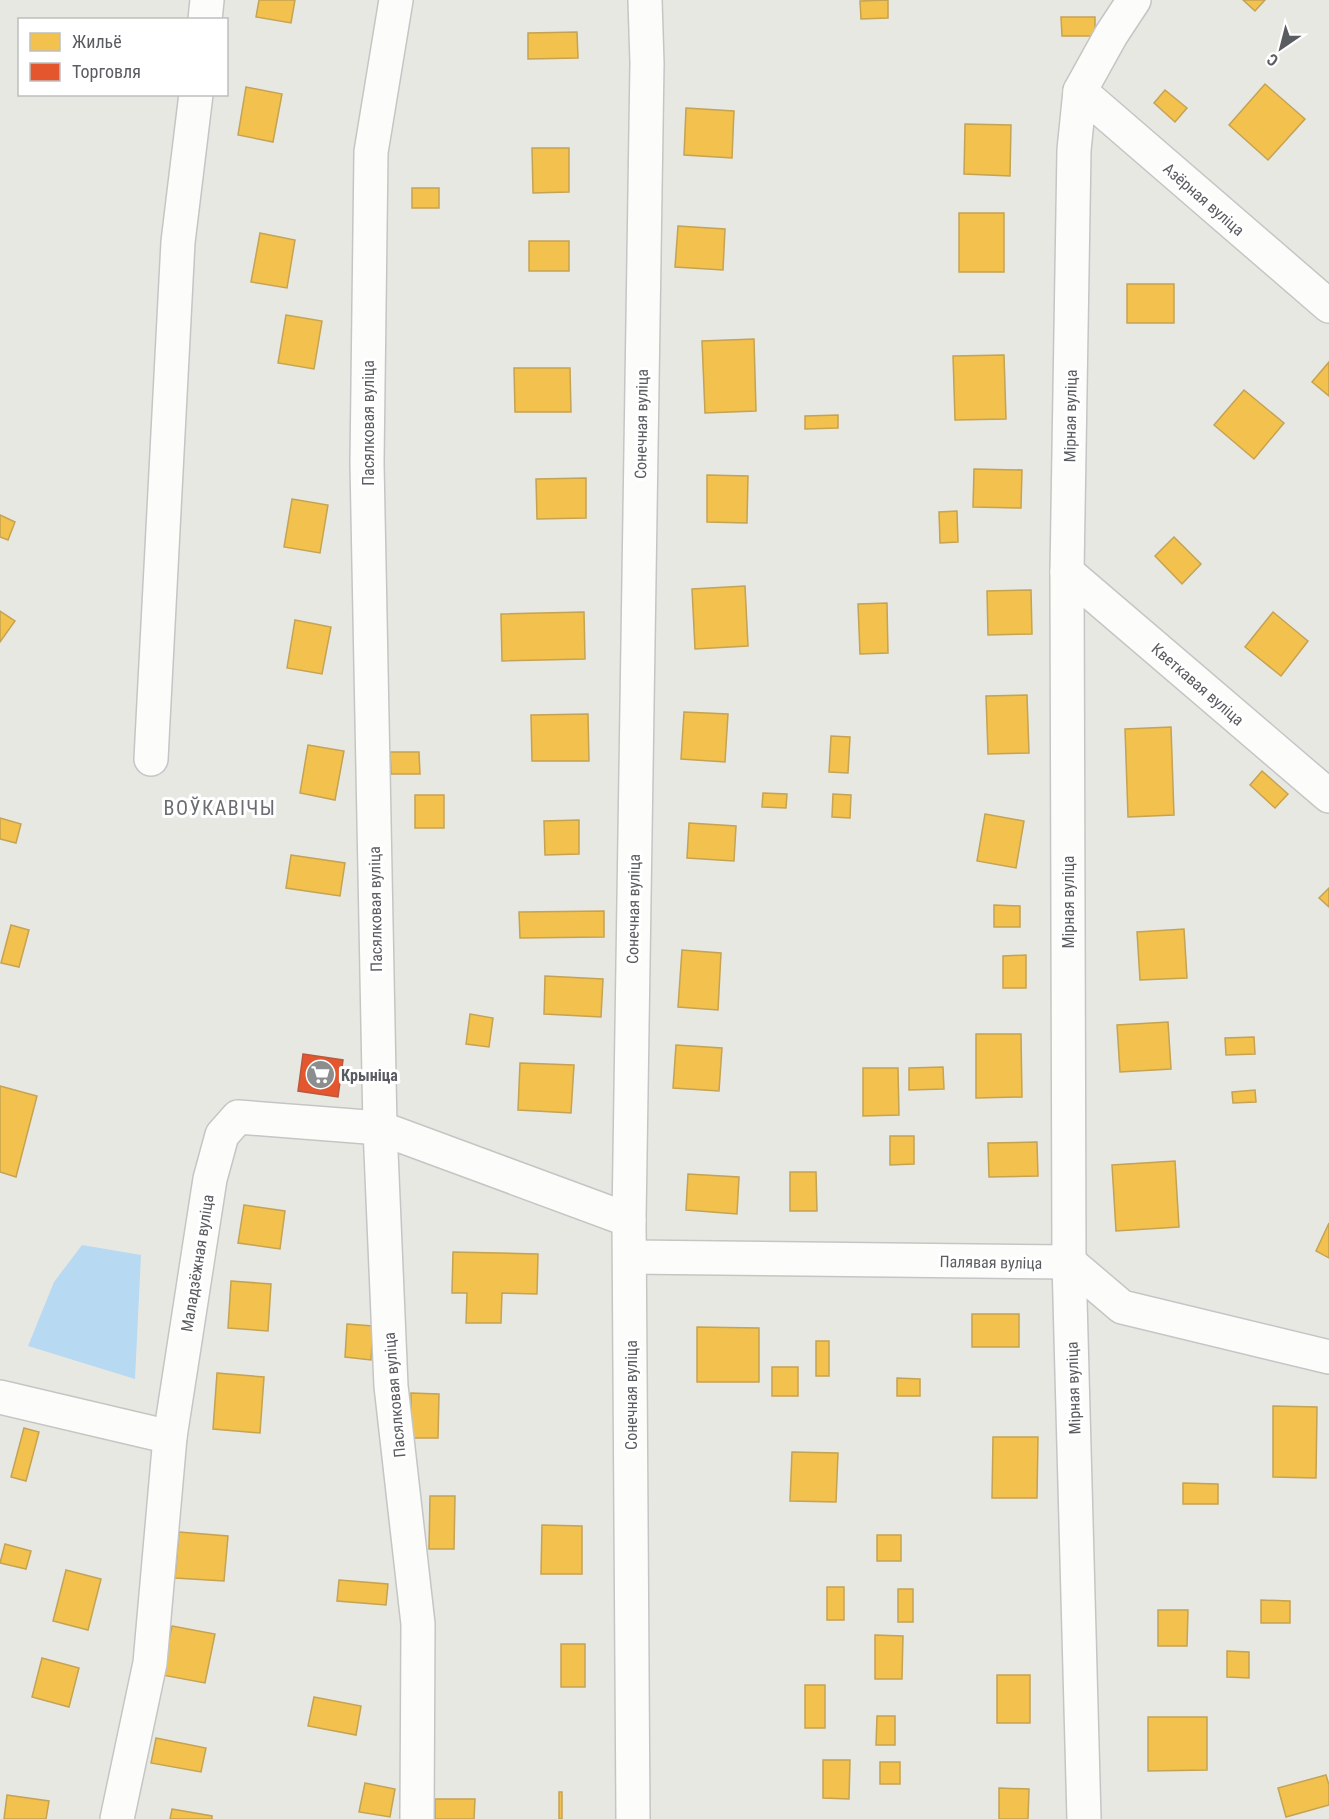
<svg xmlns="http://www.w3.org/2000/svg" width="1329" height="1819" font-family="'Roboto Condensed',sans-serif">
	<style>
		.water { fill: #b7d9f2 }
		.homes { fill: #f2c14e; stroke: #c4a353; stroke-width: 1.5 }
		.shops { fill: #e4572e; stroke: #ba583d; stroke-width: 1.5 }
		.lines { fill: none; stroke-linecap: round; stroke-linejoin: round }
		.minor-casing { stroke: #c5c5c5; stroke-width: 36 }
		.minor { stroke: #fcfcfb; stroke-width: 33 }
		.labels { text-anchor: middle; stroke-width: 6; stroke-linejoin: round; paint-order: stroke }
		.street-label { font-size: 16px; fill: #595c60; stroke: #fff }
		.poi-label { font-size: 16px; font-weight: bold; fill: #595c60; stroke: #fff; text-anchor: start }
		.quarter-label { font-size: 20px; letter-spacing: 1.5px; fill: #6a6e72; stroke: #fff }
	</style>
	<rect width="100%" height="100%" fill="#e8e8e3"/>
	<polygon class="water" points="82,1245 141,1255 135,1379 28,1346 54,1282"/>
	<g class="homes">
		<polygon points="259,0 295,0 291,23 256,17"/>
		<polygon points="888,0 888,18 861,19 860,1"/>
		<polygon points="1243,0 1265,0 1255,11"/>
		<polygon points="1061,17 1095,17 1095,36 1062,36"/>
		<polygon points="577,32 578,58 528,59 528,33"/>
		<polygon points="1265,84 1305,119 1268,160 1229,125"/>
		<polygon points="246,87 282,94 273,142 238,135"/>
		<polygon points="1165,90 1187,108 1175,122 1154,103"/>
		<polygon points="686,108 734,111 732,158 684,155"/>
		<polygon points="965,124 1011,125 1010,176 964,174"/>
		<polygon points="532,148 569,148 569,192 533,193"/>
		<rect x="412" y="188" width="27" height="20"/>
		<rect x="959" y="213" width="45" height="59"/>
		<polygon points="678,226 725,229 723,270 675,267"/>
		<polygon points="260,233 295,240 287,288 251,282"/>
		<rect x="529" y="241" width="40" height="30"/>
		<rect x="1127" y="284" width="47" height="39"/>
		<polygon points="286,315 322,321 314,369 278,363"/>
		<polygon points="754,339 756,411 705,413 702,341"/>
		<polygon points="1004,355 1006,419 955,420 953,356"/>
		<polygon points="1329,362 1329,396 1312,382"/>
		<polygon points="514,368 570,368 571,412 515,412"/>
		<polygon points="1244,390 1284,423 1254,459 1214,425"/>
		<polygon points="838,415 838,428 805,429 805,416"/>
		<polygon points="974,469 1022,470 1021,508 973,507"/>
		<polygon points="707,475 748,476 747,523 707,522"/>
		<polygon points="586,478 586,518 537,519 536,479"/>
		<polygon points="292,499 328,505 320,553 284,547"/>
		<polygon points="957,511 958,542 940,543 939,512"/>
		<polygon points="0,515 15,522 8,540 0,537"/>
		<polygon points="1174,537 1201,564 1182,584 1155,556"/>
		<polygon points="745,586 748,646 695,649 692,589"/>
		<polygon points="1031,590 1032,634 988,635 987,591"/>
		<polygon points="887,603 888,653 860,654 858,604"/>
		<polygon points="0,611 15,621 0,642"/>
		<polygon points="584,612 585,659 502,661 501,614"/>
		<polygon points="1273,612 1308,641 1281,676 1245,647"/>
		<polygon points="295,620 331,627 322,674 287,668"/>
		<polygon points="1027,695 1029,753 988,754 986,696"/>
		<polygon points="684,712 728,714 725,762 681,759"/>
		<polygon points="588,714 589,761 532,761 531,715"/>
		<polygon points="1171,727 1174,815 1128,817 1125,729"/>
		<polygon points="831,736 850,737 848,773 829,772"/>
		<polygon points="308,745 344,751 335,800 300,793"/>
		<polygon points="390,752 419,752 420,774 391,774"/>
		<polygon points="1262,771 1288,794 1275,808 1250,785"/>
		<polygon points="763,793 787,794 786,808 762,807"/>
		<polygon points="833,794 851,795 850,818 832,817"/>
		<rect x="415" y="795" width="29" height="33"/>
		<polygon points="985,814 1024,821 1016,868 977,861"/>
		<polygon points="0,818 21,824 16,843 0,839"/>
		<polygon points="579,820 579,854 545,855 544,821"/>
		<polygon points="689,823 736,826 734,861 687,858"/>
		<polygon points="291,855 345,863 340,896 286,888"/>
		<polygon points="1329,888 1329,907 1319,898"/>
		<polygon points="994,905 1020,906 1020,927 994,927"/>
		<polygon points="604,911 604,937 520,938 519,912"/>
		<polygon points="11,925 29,930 19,967 1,963"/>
		<polygon points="1184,929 1187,978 1140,980 1137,932"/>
		<polygon points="682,950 721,953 718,1010 678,1007"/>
		<polygon points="1026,955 1026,988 1003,988 1003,956"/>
		<polygon points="545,976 603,979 601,1017 544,1014"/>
		<polygon points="470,1014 493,1018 489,1047 466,1044"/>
		<polygon points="1168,1022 1171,1069 1120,1072 1117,1025"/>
		<polygon points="976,1034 1021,1034 1022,1097 976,1098"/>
		<polygon points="1254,1037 1255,1054 1226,1055 1225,1038"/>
		<polygon points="676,1045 722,1048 719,1091 673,1088"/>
		<polygon points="520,1063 574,1065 571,1113 518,1110"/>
		<polygon points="943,1067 944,1089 909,1090 909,1068"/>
		<polygon points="863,1068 898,1068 899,1115 863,1116"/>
		<polygon points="0,1086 37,1096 16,1177 0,1172"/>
		<polygon points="1255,1090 1256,1102 1233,1103 1232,1092"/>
		<polygon points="890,1136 914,1136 914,1164 890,1165"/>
		<polygon points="1037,1142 1038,1176 989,1177 988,1143"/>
		<polygon points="1175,1161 1179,1227 1116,1231 1112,1165"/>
		<polygon points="790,1172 816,1172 817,1211 790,1211"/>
		<polygon points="688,1174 739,1177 737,1214 686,1210"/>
		<polygon points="244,1205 285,1211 280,1249 238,1243"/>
		<polygon points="1329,1223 1329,1258 1316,1251"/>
		<polygon points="453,1252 538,1254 537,1294 502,1293 501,1323 466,1323 467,1293 452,1293"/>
		<polygon points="231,1281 271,1284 268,1331 228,1328"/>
		<rect x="972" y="1314" width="47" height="33"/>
		<polygon points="347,1324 373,1326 371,1360 345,1357"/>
		<polygon points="697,1327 759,1328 759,1382 697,1382"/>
		<rect x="816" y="1341" width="13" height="35"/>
		<rect x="772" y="1367" width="26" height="29"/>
		<polygon points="217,1373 264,1377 260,1433 213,1429"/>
		<polygon points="897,1378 920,1379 920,1396 897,1396"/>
		<polygon points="411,1393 439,1394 438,1438 411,1438"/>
		<polygon points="1273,1406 1317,1407 1316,1478 1273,1477"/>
		<polygon points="24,1428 39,1432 26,1481 11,1477"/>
		<polygon points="993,1437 1038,1437 1037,1498 992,1498"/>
		<polygon points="792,1452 838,1453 836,1502 790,1501"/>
		<polygon points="1183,1483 1218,1484 1218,1504 1183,1504"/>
		<polygon points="430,1496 455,1496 454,1549 429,1549"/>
		<polygon points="542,1525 582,1526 582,1574 541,1574"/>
		<polygon points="179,1532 228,1536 224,1581 175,1578"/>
		<rect x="877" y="1535" width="24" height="26"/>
		<polygon points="5,1544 31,1551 26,1569 0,1563"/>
		<polygon points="66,1570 101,1579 88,1630 53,1621"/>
		<polygon points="339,1580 388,1584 386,1605 337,1601"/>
		<rect x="827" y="1587" width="17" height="33"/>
		<rect x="898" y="1589" width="15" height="33"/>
		<polygon points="1261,1600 1290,1601 1290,1623 1261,1623"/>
		<polygon points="1158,1610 1188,1610 1187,1646 1158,1646"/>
		<polygon points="172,1626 215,1634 205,1683 162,1675"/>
		<polygon points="875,1635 903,1636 902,1679 875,1679"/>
		<rect x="561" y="1644" width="24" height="43"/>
		<polygon points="1227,1651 1249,1652 1249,1678 1227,1677"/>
		<polygon points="42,1658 79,1668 69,1707 32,1697"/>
		<rect x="997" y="1675" width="33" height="48"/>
		<rect x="805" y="1685" width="20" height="43"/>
		<polygon points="314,1697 361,1706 356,1735 308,1726"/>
		<polygon points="877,1716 895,1716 895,1745 876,1745"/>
		<polygon points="1148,1717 1207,1717 1207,1770 1148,1771"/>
		<polygon points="156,1738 206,1748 201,1772 151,1763"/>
		<polygon points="823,1760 850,1760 849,1799 823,1798"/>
		<rect x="880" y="1762" width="20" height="22"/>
		<polygon points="1326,1775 1329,1785 1329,1805 1286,1817 1278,1788"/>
		<polygon points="365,1783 395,1789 390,1817 359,1812"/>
		<polygon points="999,1788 1029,1789 1028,1819 999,1819"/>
		<rect x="559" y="1792" width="3" height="27"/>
		<polygon points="7,1795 49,1801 46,1819 4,1819"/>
		<polygon points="435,1799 475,1799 474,1819 435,1819"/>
		<polygon points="172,1809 212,1816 212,1819 170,1819"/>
	</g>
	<polygon class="shops" points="303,1054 343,1060 338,1097 298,1091"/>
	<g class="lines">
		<defs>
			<g id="minor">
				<polyline points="396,0 371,152 367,463 380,1128 391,1386 418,1624 417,1819"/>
				<polyline points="205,20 207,0"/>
				<polyline points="1080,91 1329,306"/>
				<polyline points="1067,572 1329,796"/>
				<polyline points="151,759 178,242 196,94"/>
				<polyline points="630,1257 1069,1262 1122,1307 1329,1357"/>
				<polyline points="0,1397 170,1437"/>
				<polyline points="117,1819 150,1663 170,1437 210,1179 222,1135 238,1117 380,1128 629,1220"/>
				<polyline points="633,1819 629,1220 647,63 645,0"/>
				<polyline points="1084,1819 1069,1262 1067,572 1074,150 1080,91 1111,35 1134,0"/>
			</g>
		</defs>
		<use href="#minor" class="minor-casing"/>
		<use href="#minor" class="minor"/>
	</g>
	<defs>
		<symbol id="supermarket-disc" viewBox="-11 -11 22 22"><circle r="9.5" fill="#8b8d8e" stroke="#fff"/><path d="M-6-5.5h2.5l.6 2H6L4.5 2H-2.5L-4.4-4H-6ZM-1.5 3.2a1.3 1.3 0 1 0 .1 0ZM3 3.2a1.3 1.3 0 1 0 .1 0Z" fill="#fff"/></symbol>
	</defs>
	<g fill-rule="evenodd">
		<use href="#supermarket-disc" x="304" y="1058" width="33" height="33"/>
	</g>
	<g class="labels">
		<g class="street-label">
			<text transform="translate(1204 199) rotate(41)" y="6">Азёрная вуліца</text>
			<text transform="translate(1070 416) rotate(-89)" y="6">Мірная вуліца</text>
			<text transform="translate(368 423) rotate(-90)" y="6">Пасялковая вуліца</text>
			<text transform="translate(641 424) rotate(-89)" y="6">Сонечная вуліца</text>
			<text transform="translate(1198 684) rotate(41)" y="6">Кветкавая вуліца</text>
			<text transform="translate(1068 902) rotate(-90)" y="6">Мірная вуліца</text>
			<text transform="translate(375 909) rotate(-91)" y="6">Пасялковая вуліца</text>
			<text transform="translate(633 909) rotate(-89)" y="6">Сонечная вуліца</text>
			<text transform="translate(991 1262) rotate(1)" y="6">Палявая вуліца</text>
			<text transform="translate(197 1263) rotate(-81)" y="6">Маладзёжная вуліца</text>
			<text transform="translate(1073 1388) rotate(-92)" y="6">Мірная вуліца</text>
			<text transform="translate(394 1395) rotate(-95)" y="6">Пасялковая вуліца</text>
			<text transform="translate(631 1395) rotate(-90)" y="6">Сонечная вуліца</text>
		</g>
		<g class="poi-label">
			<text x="341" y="1081">Крыніца</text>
		</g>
		<g class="quarter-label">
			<text x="220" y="815">ВОЎКАВІЧЫ</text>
		</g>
	</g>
	<rect x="18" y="18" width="210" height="78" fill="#ffffff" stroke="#bdbebf" stroke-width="1.5"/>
	<rect x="30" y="33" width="30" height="18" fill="#f2c14e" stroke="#bdbebf" stroke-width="1.5"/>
	<text x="72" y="48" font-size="18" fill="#595c60">Жильё</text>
	<rect x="30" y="63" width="30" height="18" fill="#e4572e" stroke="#bdbebf" stroke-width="1.5"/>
	<text x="72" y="78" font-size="18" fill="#595c60">Торговля</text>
	<g transform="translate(1281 48) rotate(215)" stroke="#ffffff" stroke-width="4.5" paint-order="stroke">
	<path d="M0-4.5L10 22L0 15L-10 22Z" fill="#595c60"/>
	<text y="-9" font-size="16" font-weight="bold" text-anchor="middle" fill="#595c60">С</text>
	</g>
</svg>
